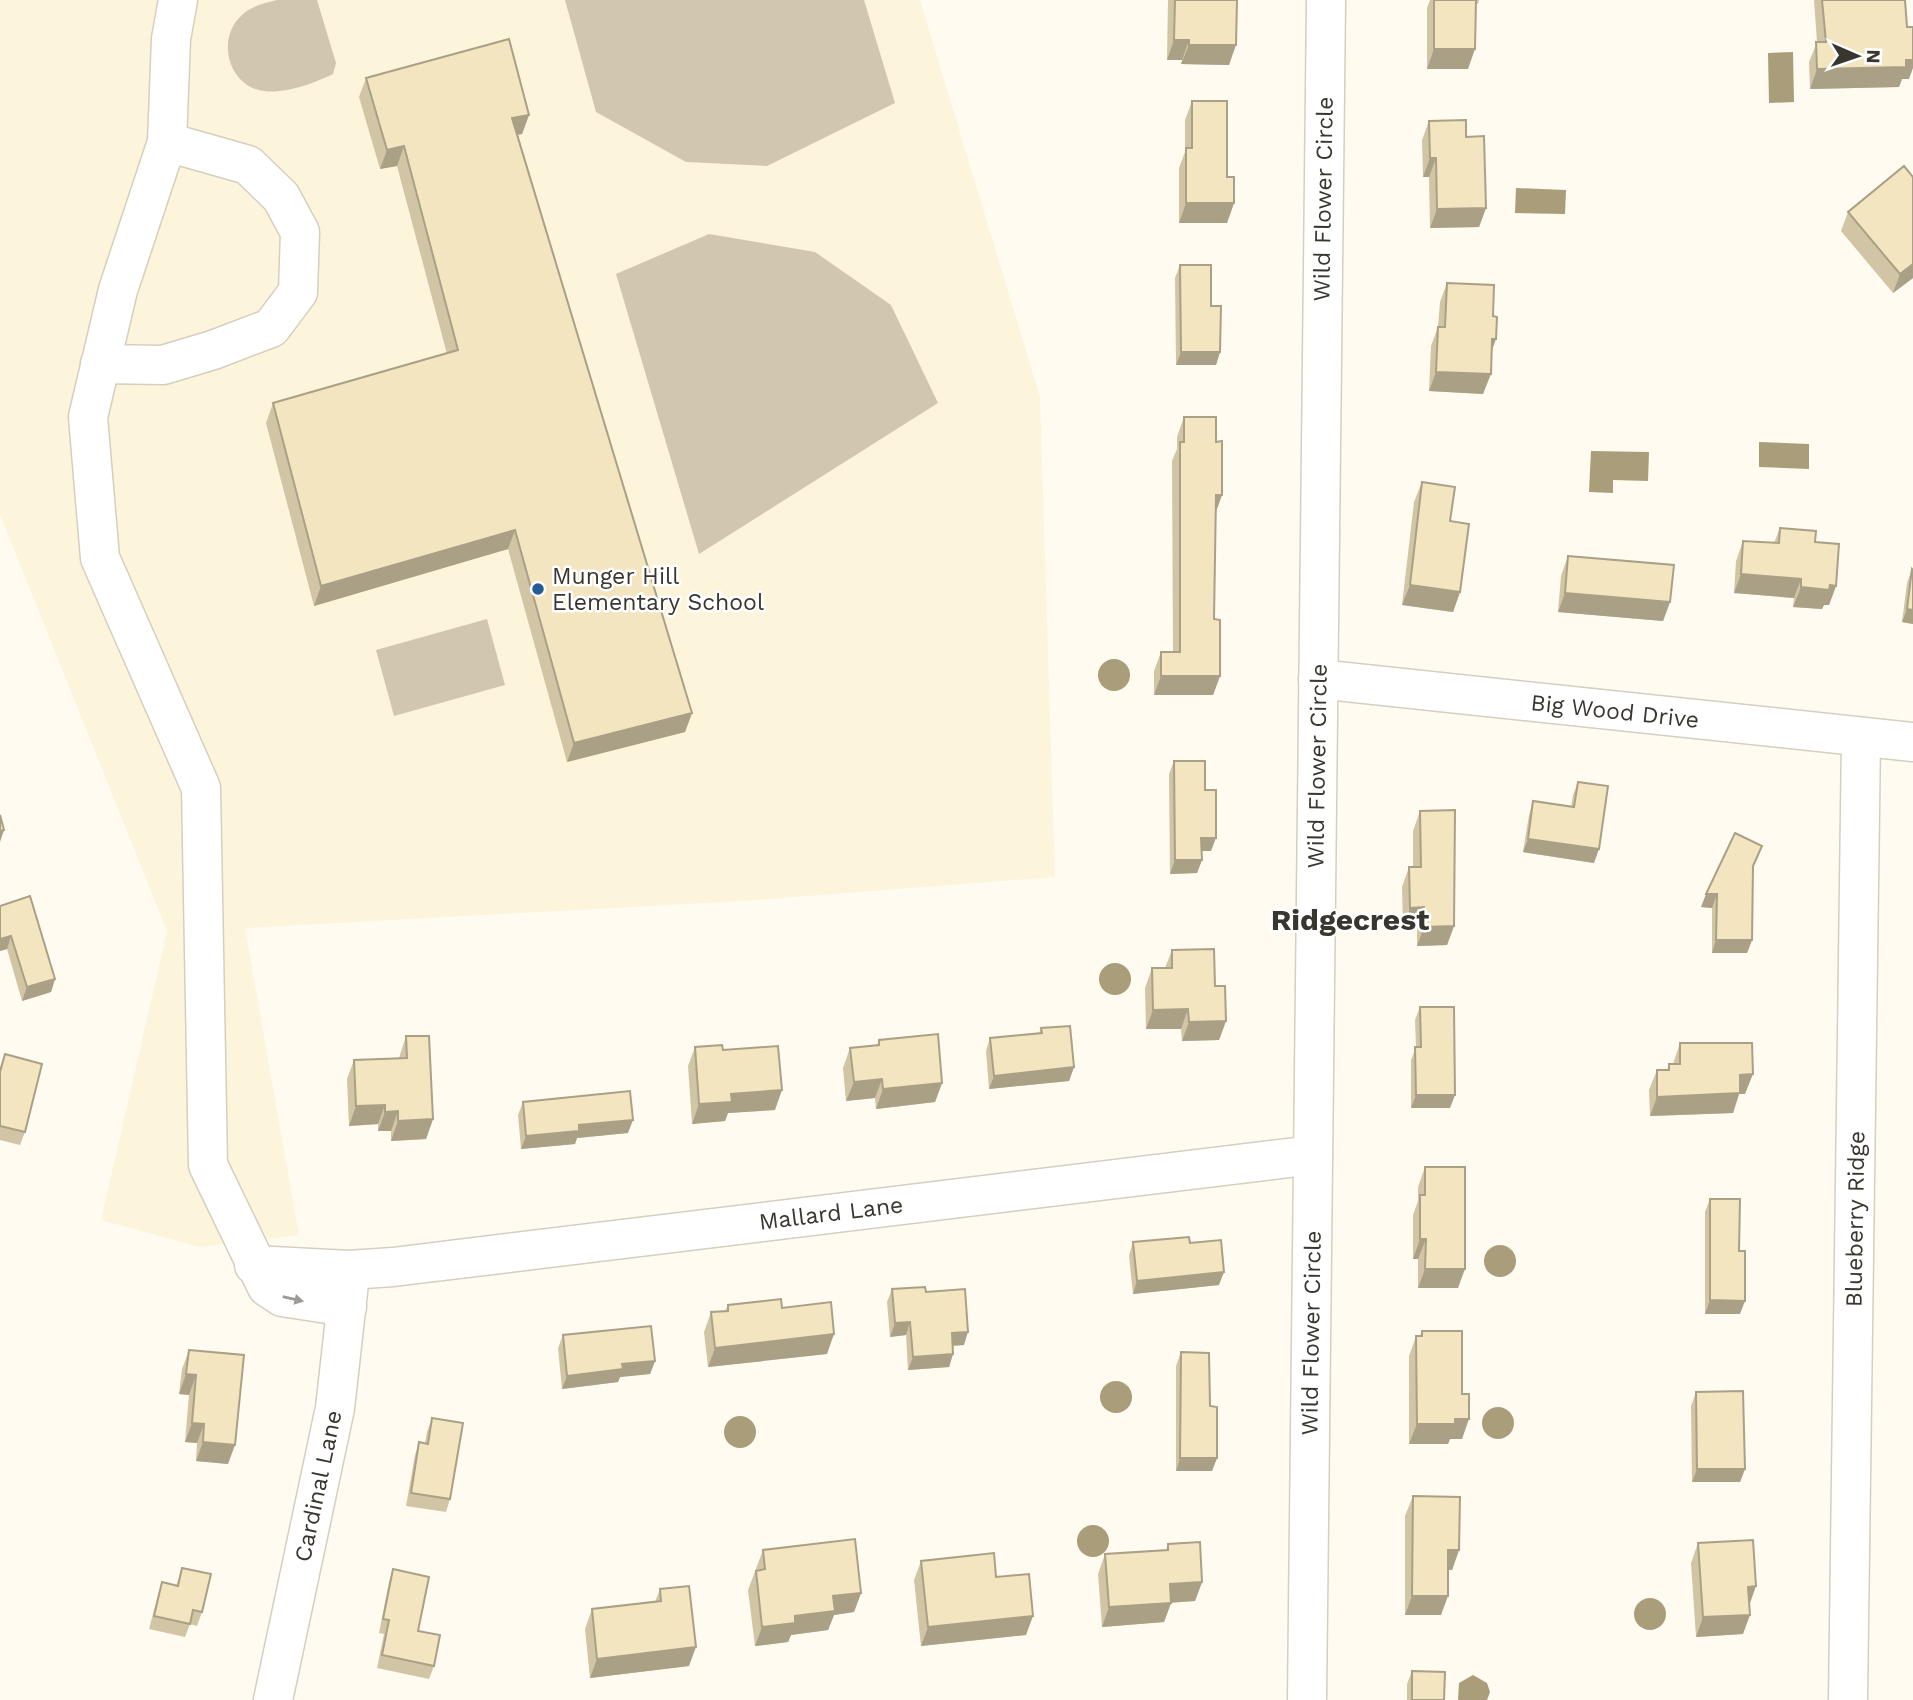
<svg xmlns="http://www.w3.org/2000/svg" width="1913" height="1700" font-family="'Work Sans',sans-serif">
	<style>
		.built { fill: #fdf4dc }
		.green { fill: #d1c7af }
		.water { fill: #aa9d7a }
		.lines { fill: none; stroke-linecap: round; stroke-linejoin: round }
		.minor-casing { stroke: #d5cfbf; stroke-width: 41 }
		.minor { stroke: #fff; stroke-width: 38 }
		.wall { fill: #d1c5a5 }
		.shaded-wall { fill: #aaa086 }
		.building { fill: #f3e5c0; stroke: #aaa086; stroke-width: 2 }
		.oneway { fill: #9c9a98 }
		.poi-dot { fill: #245d95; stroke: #fff; stroke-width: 2.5 }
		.labels { text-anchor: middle; stroke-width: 5; stroke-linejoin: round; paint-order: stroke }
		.street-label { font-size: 23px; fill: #393630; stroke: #fff }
		.poi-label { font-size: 23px; fill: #393630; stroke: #fff; text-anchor: start }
		.district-label { font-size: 30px; font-weight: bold; fill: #393630; stroke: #fff }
	</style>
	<rect width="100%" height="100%" fill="#fffbf1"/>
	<polygon class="built" points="0,0 920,0 1040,397 1055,877 741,901 245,928 299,1235 200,1247 101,1220 167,931 0,515"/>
	<g class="green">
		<path d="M277,0H317L336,63L333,74C315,83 285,94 264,91C229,87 215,39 242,15C251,6 265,3 277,0Z"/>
		<polygon points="565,0 864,0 895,103 767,166 686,162 596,112"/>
		<polygon points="709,234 815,252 891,305 938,403 699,554 616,274"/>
		<polygon points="487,619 505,685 394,716 376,650"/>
	</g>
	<g class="water">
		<polygon points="1793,52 1794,102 1769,103 1768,53"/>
		<polygon points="1516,188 1566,190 1565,214 1515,213"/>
		<polygon points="1759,442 1809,444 1809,469 1759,467"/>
		<polygon points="1591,451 1649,452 1648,481 1613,480 1613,493 1589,492"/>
		<circle cx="1114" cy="675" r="16"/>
		<circle cx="1115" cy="979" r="16"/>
		<circle cx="1500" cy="1261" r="16"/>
		<circle cx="1116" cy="1397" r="16"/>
		<circle cx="1498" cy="1423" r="16"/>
		<circle cx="740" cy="1432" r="16"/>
		<circle cx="1093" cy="1541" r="16"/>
		<circle cx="1650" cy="1614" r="16"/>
		<polygon points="1473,1675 1487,1683 1490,1692 1487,1700 1458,1700 1459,1683"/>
	</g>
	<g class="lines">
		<defs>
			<g id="minor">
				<polyline points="178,0 171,39 167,142 118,290 88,417 100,558 201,788 208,1165 267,1287 282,1297 347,1307"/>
				<polyline points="100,364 163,365 213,350 271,328 298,292 300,232 281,197 248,165 167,142"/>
				<polyline points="1318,679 1913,742"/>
				<polyline points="254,1265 349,1270 393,1267 1313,1155"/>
				<polyline points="273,1700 335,1408 349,1283"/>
				<polyline points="1307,1700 1326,0"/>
				<polyline points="1848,1700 1861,737"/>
			</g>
		</defs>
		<use href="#minor" class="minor-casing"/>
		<use href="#minor" class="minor"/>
	</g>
	<g class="wall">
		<polygon points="1168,0 1237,0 1229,65 1181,64 1182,60 1167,60"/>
		<polygon points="1430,0 1479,0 1478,4 1476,4 1468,69 1427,69 1427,8"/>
		<polygon points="1814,0 1905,0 1909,79 1902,79 1899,87 1810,89 1809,62 1817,42"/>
		<polygon points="366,78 529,115 522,134 518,135 692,713 685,732 567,762 508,549 314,606 266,423 273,403 447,354 397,166 380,169 359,97"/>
		<polygon points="1192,101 1227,177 1234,203 1227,223 1179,223 1179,168 1185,152 1185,120"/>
		<polygon points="1429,121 1466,137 1486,208 1479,227 1430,228 1429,177 1423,177 1422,140"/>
		<polygon points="1913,177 1913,278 1893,293 1841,231 1848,212"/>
		<polygon points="1180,265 1211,306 1220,352 1216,365 1176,365 1175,278"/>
		<polygon points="1447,283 1491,353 1483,394 1429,391 1431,346 1438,327 1440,302"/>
		<polygon points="1184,417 1216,512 1214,619 1220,676 1213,695 1154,695 1154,671 1161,652 1173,652 1172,461 1177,449 1177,437"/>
		<polygon points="1422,482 1450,521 1460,592 1453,612 1402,605 1414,502"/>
		<polygon points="1780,528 1815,542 1836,586 1829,605 1824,605 1822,609 1793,607 1794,598 1734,593 1736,561 1743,541 1774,543"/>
		<polygon points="1568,556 1670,602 1663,621 1558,612 1561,576"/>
		<polygon points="1912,569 1913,570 1913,624 1902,622 1907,583"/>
		<polygon points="1174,761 1205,790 1211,851 1202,851 1202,860 1197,873 1170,874 1169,774"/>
		<polygon points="1578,782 1594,863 1523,852 1529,815 1533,801 1571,807 1573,795"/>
		<polygon points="1420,811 1454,926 1447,945 1417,946 1417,927 1403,927 1402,887 1409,867 1413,867 1413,831"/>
		<polygon points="1762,846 1753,868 1752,940 1747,953 1712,953 1712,908 1701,907"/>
		<polygon points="0,906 55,979 51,992 22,1001 7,949 0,951"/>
		<polygon points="1172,950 1215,986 1226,1021 1219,1040 1182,1041 1181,1029 1146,1029 1145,988 1152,968 1165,968"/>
		<polygon points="1420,1007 1450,1108 1411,1108 1411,1060 1416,1047 1415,1020"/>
		<polygon points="1041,1028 1074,1067 1069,1081 989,1089 986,1051 990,1038 1039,1033"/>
		<polygon points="406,1036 433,1119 426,1139 391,1141 391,1131 378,1131 378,1124 349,1126 347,1079 354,1060 399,1058"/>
		<polygon points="879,1040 942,1083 935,1102 876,1109 875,1098 846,1101 843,1068 850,1048 877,1045"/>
		<polygon points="1680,1043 1745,1094 1739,1094 1733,1113 1650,1116 1649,1090 1657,1070 1667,1070 1669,1064 1673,1064"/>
		<polygon points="695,1047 723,1050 775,1110 728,1113 725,1121 692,1124 688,1066"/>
		<polygon points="5,1054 25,1132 20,1145 0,1140 0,1067"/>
		<polygon points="523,1102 628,1133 577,1138 575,1144 521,1149 518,1115"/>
		<polygon points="1425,1167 1458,1288 1418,1288 1418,1259 1413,1259 1413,1215 1418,1201 1418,1187"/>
		<polygon points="1710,1199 1740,1314 1705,1314 1705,1212"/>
		<polygon points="1133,1242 1190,1243 1219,1285 1133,1294 1129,1255"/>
		<polygon points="892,1289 926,1292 964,1345 953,1346 953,1354 949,1367 908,1370 906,1335 890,1337 887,1302"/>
		<polygon points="728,1305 782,1308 827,1354 708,1367 704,1332 711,1312 725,1311"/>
		<polygon points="1422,1331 1462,1439 1450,1439 1448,1444 1409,1444 1409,1356 1416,1336 1420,1336"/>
		<polygon points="563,1335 655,1361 650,1374 620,1377 618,1382 562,1389 558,1348"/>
		<polygon points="189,1350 228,1464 196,1461 197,1443 185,1442 189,1395 179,1394 182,1369"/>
		<polygon points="1181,1352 1210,1406 1217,1458 1212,1471 1176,1471 1176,1366"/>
		<polygon points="1696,1392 1745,1469 1740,1482 1692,1482 1691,1406"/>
		<polygon points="432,1418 450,1499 446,1512 406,1506 415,1455 419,1442 425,1443 427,1432"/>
		<polygon points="1413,1496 1459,1550 1452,1570 1448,1570 1441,1615 1405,1615 1405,1516"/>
		<polygon points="1698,1543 1749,1604 1743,1634 1696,1637 1691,1563"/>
		<polygon points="1168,1544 1202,1582 1195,1601 1171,1603 1164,1622 1102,1627 1098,1574 1105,1554 1166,1550"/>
		<polygon points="763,1550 861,1593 854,1612 834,1615 828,1630 791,1635 788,1642 755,1646 748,1590"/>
		<polygon points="921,1561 996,1577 1026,1635 921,1646 914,1580"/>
		<polygon points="182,1568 202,1612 197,1626 190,1624 185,1637 149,1629 158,1595 162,1582 176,1586"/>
		<polygon points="393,1569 418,1631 434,1666 429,1679 377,1668 384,1634 379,1633 389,1582"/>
		<polygon points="660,1589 689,1666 590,1678 585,1629 592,1609 655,1602"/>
		<polygon points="1412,1671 1444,1700 1407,1700 1407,1684"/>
	</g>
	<g class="shaded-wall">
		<polygon points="1174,40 1189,40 1182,60 1167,60"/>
		<polygon points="1189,45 1236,45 1229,65 1181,64"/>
		<polygon points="1434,49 1475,49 1468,69 1427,69"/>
		<polygon points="1906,60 1913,60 1913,68 1909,79 1902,79 1899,87 1810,89 1817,69"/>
		<polygon points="529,115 522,134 505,137 512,118"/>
		<polygon points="404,146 397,166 380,169 387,150"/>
		<polygon points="1430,158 1436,158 1429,177 1423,177"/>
		<polygon points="1186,203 1234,203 1227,223 1179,223"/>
		<polygon points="1486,208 1479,227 1430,228 1437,209"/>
		<polygon points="1913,264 1913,278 1893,293 1900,274"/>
		<polygon points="1492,339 1496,339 1489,359"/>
		<polygon points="1181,352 1220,352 1216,365 1176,365"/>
		<polygon points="1436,372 1491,374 1483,394 1429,391"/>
		<polygon points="1216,495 1222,495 1215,515"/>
		<polygon points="515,530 508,549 314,606 321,586"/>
		<polygon points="1741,574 1801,579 1794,598 1734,593"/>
		<polygon points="1410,585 1460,592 1453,612 1402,605"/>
		<polygon points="1830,585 1836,586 1829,605 1824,605 1822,609 1793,607 1801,587"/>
		<polygon points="1565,593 1670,602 1663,621 1558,612"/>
		<polygon points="1907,609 1913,610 1913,624 1902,622"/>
		<polygon points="1161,676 1220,676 1213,695 1154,695"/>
		<polygon points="692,713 685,732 567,762 574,743"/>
		<polygon points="4,830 0,842 0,831"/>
		<polygon points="1201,838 1216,838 1211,851 1197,851"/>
		<polygon points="1528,839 1599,849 1594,863 1523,852"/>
		<polygon points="1175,860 1202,860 1197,873 1170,874"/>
		<polygon points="1706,894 1717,894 1712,908 1701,907"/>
		<polygon points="1424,907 1417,927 1403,927 1410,908"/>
		<polygon points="1454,926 1447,945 1417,946 1424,927"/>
		<polygon points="11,936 7,949 0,951 0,939"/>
		<polygon points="1716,940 1752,940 1747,953 1712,953"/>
		<polygon points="55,979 51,992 22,1001 27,987"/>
		<polygon points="1188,1009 1181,1029 1146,1029 1153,1010"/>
		<polygon points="1226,1021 1219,1040 1182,1041 1189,1022"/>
		<polygon points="1074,1067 1069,1081 989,1089 994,1076"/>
		<polygon points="1753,1074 1745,1094 1739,1094 1733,1113 1650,1116 1657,1097 1740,1075"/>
		<polygon points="882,1079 875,1098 846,1101 854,1082"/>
		<polygon points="942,1083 935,1102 876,1109 883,1089"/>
		<polygon points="782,1090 775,1110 728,1113 725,1121 692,1124 699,1104 731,1094"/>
		<polygon points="1416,1095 1455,1095 1450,1108 1411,1108"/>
		<polygon points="385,1105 378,1124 349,1126 356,1106"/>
		<polygon points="398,1111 391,1131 378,1131 385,1112"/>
		<polygon points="433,1119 426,1139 391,1141 398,1121"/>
		<polygon points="633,1120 628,1133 577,1138 575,1144 521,1149 526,1136 579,1125"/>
		<polygon points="1420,1239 1426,1239 1418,1259 1413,1259"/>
		<polygon points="1425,1269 1465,1269 1458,1288 1418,1288"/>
		<polygon points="1224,1272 1219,1285 1133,1294 1137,1281"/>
		<polygon points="1710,1300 1745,1301 1740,1314 1705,1314"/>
		<polygon points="910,1322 906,1335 890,1337 895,1323"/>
		<polygon points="968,1332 964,1345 947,1346 952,1333"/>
		<polygon points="834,1334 827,1354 708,1367 715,1348"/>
		<polygon points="953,1354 949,1367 908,1370 913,1357"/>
		<polygon points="655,1361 650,1374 620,1377 618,1382 562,1389 567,1376 622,1364"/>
		<polygon points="186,1374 196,1375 189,1395 179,1394"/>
		<polygon points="1455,1419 1469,1419 1462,1439 1450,1439 1448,1444 1409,1444 1417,1424"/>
		<polygon points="192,1423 204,1424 197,1443 185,1442"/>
		<polygon points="203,1442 235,1445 228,1464 196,1461"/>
		<polygon points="1180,1458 1217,1458 1212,1471 1176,1471"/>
		<polygon points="1697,1469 1745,1469 1740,1482 1692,1482"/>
		<polygon points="1448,1550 1459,1550 1452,1570 1441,1570"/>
		<polygon points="1202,1582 1195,1601 1163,1603 1170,1584"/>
		<polygon points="1756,1586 1749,1606 1748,1587"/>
		<polygon points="861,1593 854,1612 834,1615 828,1630 791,1635 788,1642 755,1646 762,1627 795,1616 833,1596"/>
		<polygon points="1412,1596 1448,1596 1441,1615 1405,1615"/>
		<polygon points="1171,1603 1164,1622 1102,1627 1109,1607"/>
		<polygon points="1750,1615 1743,1634 1696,1637 1703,1617"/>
		<polygon points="1033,1616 1026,1635 921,1646 928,1627"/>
		<polygon points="696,1647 689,1666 590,1678 597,1659"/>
	</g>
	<g class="building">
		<polygon points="1175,0 1237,0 1236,45 1189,45 1189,40 1174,40"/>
		<polygon points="1434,0 1476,0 1475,49 1434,49"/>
		<polygon points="1822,0 1905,0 1907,27 1913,27 1913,60 1906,60 1906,67 1817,69 1816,42 1826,42"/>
		<polygon points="509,39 529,115 512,118 692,713 574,743 515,530 321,586 273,403 458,350 404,146 387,150 366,78"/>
		<polygon points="1192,101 1227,101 1227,177 1234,177 1234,203 1186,203 1186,148 1192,148"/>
		<polygon points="1466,120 1466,137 1484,136 1486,208 1437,209 1436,158 1430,158 1429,121"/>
		<polygon points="1904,166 1913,177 1913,264 1900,274 1848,212"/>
		<polygon points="1180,265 1211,265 1211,306 1221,306 1220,352 1181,352"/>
		<polygon points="1447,283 1494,285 1493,316 1497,317 1496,339 1492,339 1491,374 1436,372 1438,327 1445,327"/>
		<polygon points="1184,417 1216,417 1216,442 1222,441 1222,495 1216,495 1214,619 1220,620 1220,676 1161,676 1161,652 1180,652 1180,442 1184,442"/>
		<polygon points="1422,482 1455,487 1450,521 1469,524 1460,592 1410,585"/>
		<polygon points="1780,528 1816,531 1815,542 1839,544 1836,586 1830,585 1829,590 1801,587 1801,579 1741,574 1743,541 1779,543"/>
		<polygon points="1568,556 1674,565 1670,602 1565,593"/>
		<polygon points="1912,569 1913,570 1913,610 1907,609"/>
		<polygon points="1174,761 1205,761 1205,790 1216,790 1216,838 1201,838 1202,860 1175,860"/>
		<polygon points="1578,782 1608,786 1599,849 1528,839 1533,801 1574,807"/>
		<polygon points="1455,810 1454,926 1424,927 1424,907 1410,908 1409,867 1421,867 1420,811"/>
		<polygon points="0,815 4,830 0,831"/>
		<polygon points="1735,833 1762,846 1753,866 1752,940 1716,940 1717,894 1706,894"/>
		<polygon points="30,896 55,979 27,987 11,936 0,939 0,906"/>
		<polygon points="1214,949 1215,986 1225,986 1226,1021 1189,1022 1188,1009 1153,1010 1152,968 1172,968 1172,950"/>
		<polygon points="1420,1007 1454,1007 1455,1095 1416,1095 1415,1047 1421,1047"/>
		<polygon points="1070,1026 1074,1067 994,1076 990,1038 1042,1033 1041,1028"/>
		<polygon points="938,1034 942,1083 883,1089 882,1079 854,1082 850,1048 879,1045 879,1040"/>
		<polygon points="406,1036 429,1036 433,1119 398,1121 398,1111 385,1112 385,1105 356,1106 354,1060 407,1058"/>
		<polygon points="1680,1043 1752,1043 1753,1074 1740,1075 1740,1093 1657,1097 1657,1070 1669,1070 1669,1064 1680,1064"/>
		<polygon points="722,1045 723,1050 778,1046 782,1090 731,1094 732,1102 699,1104 695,1047"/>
		<polygon points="5,1054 42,1064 25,1132 0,1126 0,1072"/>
		<polygon points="630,1091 633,1120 579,1125 579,1131 526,1136 523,1102"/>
		<polygon points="1425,1167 1465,1167 1465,1269 1425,1269 1426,1239 1420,1239 1420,1195 1425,1195"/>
		<polygon points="1710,1199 1740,1199 1739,1251 1745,1251 1745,1301 1710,1300"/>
		<polygon points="1189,1237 1190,1243 1221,1240 1224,1272 1137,1281 1133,1242"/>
		<polygon points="925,1287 926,1292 965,1289 968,1332 952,1333 953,1354 913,1357 910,1322 895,1323 892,1289"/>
		<polygon points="781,1299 782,1308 831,1302 834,1334 715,1348 711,1312 728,1311 728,1305"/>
		<polygon points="651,1326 655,1361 622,1364 623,1369 567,1376 563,1335"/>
		<polygon points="1422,1331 1462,1331 1462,1394 1469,1394 1469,1419 1455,1419 1455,1424 1417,1424 1416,1336 1422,1336"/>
		<polygon points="189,1350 244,1355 235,1445 203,1442 204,1424 192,1423 196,1375 186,1374"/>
		<polygon points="1181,1352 1209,1353 1210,1406 1217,1407 1217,1458 1180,1458"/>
		<polygon points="1743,1391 1745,1469 1697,1469 1696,1392"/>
		<polygon points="432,1418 463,1423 450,1499 411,1493 419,1442 428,1444"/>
		<polygon points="1413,1496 1460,1497 1459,1550 1448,1550 1448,1596 1412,1596"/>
		<polygon points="855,1539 861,1593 833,1596 835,1611 795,1616 795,1623 762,1627 756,1571 765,1569 763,1550"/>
		<polygon points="1753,1540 1756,1586 1748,1587 1750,1615 1703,1617 1698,1543"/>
		<polygon points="1200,1542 1202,1582 1170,1584 1171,1603 1109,1607 1105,1554 1168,1550 1168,1544"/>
		<polygon points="994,1553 996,1577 1029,1574 1033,1616 928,1627 921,1561"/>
		<polygon points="182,1568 211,1574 202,1612 193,1610 190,1624 154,1616 162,1582 178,1586"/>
		<polygon points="393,1569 429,1577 418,1631 440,1635 434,1666 382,1655 389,1620 383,1619"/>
		<polygon points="689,1586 696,1647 597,1659 592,1609 661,1601 660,1589"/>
		<polygon points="1412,1671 1445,1672 1444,1700 1412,1700"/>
	</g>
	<defs><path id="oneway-solid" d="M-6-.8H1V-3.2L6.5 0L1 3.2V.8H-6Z" transform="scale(1.75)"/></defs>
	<use class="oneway" href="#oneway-solid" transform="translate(293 1299) rotate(13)"/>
	<circle class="poi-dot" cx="538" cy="589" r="7"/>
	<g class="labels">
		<g class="street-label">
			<text transform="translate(1323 199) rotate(-89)" y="8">Wild Flower Circle</text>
			<text transform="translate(1615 711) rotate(6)" y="8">Big Wood Drive</text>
			<text transform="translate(1317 766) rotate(-89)" y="8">Wild Flower Circle</text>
			<text transform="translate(831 1213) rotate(-7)" y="8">Mallard Lane</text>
			<text transform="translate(1855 1219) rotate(-89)" y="8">Blueberry Ridge</text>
			<text transform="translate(1311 1333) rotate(-89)" y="8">Wild Flower Circle</text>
			<text transform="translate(318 1486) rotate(-78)" y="8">Cardinal Lane</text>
		</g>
		<g class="poi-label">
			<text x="552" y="584">Munger Hill<tspan x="552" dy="26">Elementary School</tspan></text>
		</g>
		<g class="district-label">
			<text x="1350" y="930">Ridgecrest</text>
		</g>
	</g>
	<g transform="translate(1857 56) rotate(92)" stroke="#ffffff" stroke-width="5" paint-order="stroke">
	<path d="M0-5L12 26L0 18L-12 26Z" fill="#393630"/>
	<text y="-10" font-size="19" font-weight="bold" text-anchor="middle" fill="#393630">N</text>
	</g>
</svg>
